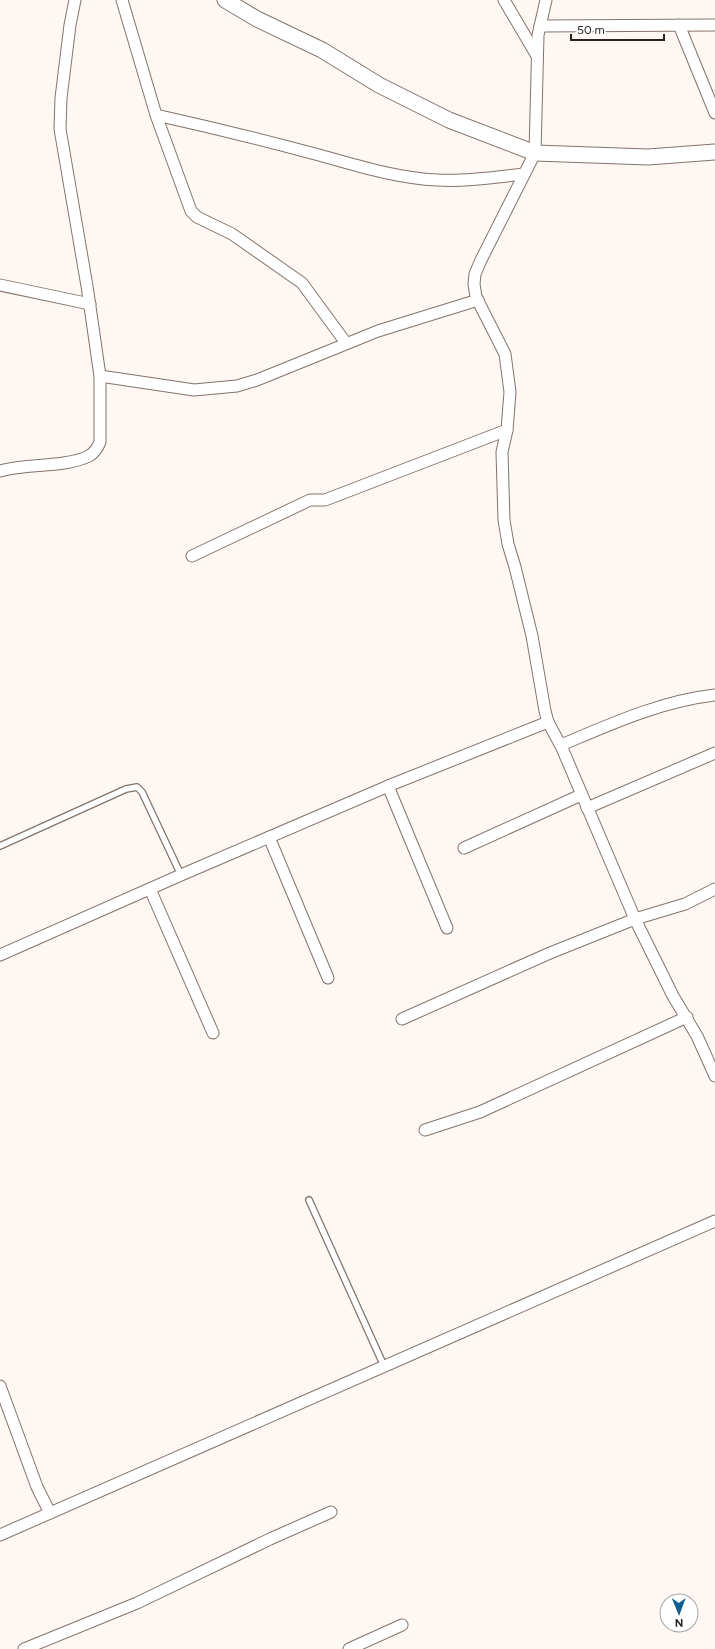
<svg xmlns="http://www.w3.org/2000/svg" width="715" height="1649" font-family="Figtree,sans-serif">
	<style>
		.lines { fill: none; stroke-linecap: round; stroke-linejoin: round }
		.lane-casing { stroke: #84736b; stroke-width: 8 }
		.street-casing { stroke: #84736b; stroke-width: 13 }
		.secondary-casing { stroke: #84736b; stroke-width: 17 }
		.lane { stroke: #fff; stroke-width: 5.5 }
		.street { stroke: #fff; stroke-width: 11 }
		.secondary { stroke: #fff; stroke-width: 15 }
	</style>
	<rect width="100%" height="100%" fill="#fff7f3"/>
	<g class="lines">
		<defs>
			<g id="lane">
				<polyline points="0,846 126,789 137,787 142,792 181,875"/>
				<polyline points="309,1200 384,1366"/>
			</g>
			<g id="street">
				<polyline points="122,0 156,115 191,211 197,217 232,234 302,283 346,343"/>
				<polyline points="504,0 537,56"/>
				<polyline points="546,0 538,35 535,153 481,260 475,274 474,284 476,297 505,354 510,392 507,430 502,452 504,520 508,544 515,567 532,636 545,711 548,722 562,748 635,919 673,996 697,1036 715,1076"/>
				<polyline points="679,25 715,113"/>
				<polyline points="540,26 715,25"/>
				<path d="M156,115C210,127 263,140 315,154C356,165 395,178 437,180C466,182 496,177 524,174"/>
				<polyline points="0,285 90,304"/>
				<polyline points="100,376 194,390 237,386 257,380 378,331 478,300"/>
				<path d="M0,471C27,463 64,468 89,456C94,453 98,447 100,442V376L87,286L60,129L61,98L70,25L75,0"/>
				<polyline points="192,556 310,500 325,500 507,430"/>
				<path d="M561,745C611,724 661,701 715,695"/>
				<polyline points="388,786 447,928"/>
				<polyline points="587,808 715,753"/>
				<polyline points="269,837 328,978"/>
				<polyline points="464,848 581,795"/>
				<polyline points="150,889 213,1033"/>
				<polyline points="0,955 181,875 393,784 548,722"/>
				<polyline points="402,1019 550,953 635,919 685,904 715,889"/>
				<polyline points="425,1130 480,1112 687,1017"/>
				<polyline points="0,1386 37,1487 50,1513"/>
				<polyline points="0,1535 715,1221"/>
				<polyline points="24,1649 137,1603 270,1539 331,1512"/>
				<polyline points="349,1649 402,1625"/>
			</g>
			<polyline id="secondary" points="225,0 257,19 322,50 379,85 449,120 535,153 648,157 715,152"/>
		</defs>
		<use href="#lane" class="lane-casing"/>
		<use href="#street" class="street-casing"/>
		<use href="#secondary" class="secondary-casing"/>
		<use href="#lane" class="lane"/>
		<use href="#street" class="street"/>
		<use href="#secondary" class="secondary"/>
	</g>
	<g transform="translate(679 1613) rotate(179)"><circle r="19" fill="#ffffff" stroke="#a9a7a5"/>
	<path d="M0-3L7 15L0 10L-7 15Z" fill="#0e5e91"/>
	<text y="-6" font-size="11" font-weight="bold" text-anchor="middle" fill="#29221f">N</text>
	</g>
	<path d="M571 34v6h93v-6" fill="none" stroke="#29221f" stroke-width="2"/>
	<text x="577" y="34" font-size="12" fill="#29221f" stroke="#ffffff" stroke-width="3" paint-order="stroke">50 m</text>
</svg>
